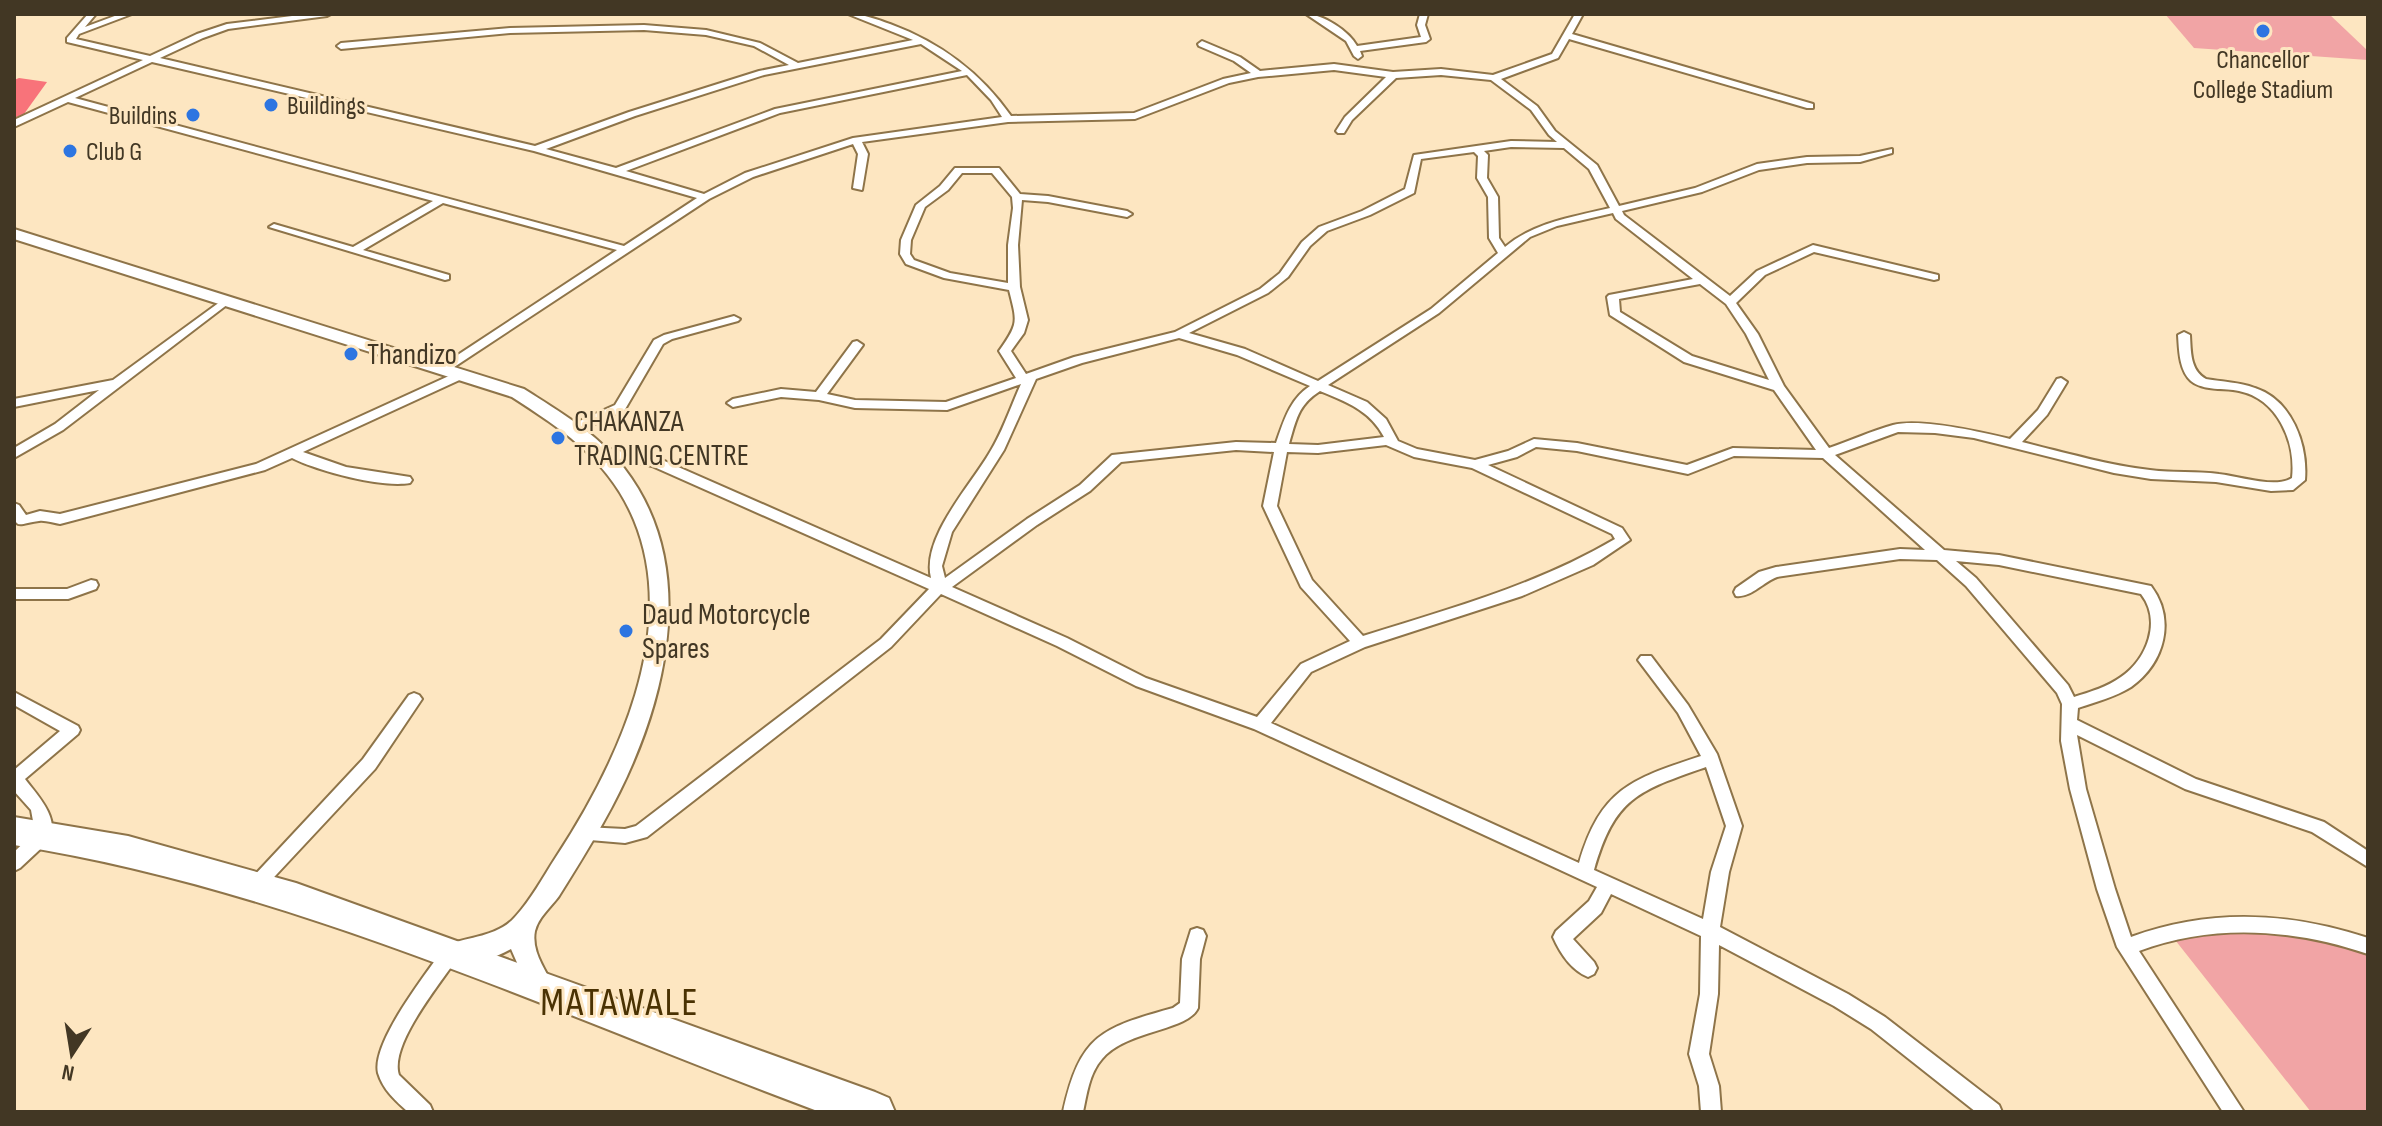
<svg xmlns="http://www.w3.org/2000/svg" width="2382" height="1126" font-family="'Sofia Sans Condensed',sans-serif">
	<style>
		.green { fill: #f1a4a5 }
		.forest { fill: #f8737a }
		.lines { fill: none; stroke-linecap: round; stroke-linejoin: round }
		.street-casing { stroke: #8e7449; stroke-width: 4 }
		.secondary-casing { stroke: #8e7449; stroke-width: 4 }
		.highway-casing { stroke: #8e7449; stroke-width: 4 }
		.street { fill: #fff; fill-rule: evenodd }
		.secondary { fill: #fff; fill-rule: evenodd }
		.highway { fill: #fff; fill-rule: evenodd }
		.poi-dot { fill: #2d75e1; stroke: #fde6c1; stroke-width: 3 }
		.labels { text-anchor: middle; stroke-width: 6; stroke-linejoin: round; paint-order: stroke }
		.far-poi-label { font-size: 26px; fill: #423724; stroke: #fde6c1; text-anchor: start }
		.poi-label { font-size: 30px; fill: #423724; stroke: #fde6c1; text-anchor: start }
		.near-quarter-label { font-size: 40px; letter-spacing: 2px; fill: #4a3203; stroke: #fde6c1 }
	</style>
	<rect width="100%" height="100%" fill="#fde6c1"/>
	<g class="green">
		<polygon points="2165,14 2329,14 2368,51 2368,60 2194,48"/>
		<polygon points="2296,929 2368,947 2368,1112 2311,1112 2168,931"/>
	</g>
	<polygon class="forest" points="19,78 47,82 24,114 14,118 14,80"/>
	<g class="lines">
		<defs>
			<g id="street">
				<path d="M88,14H96L85,27L120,14H132L79,34L76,39L150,56L197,34L227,24L308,14H331L327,16L228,29L203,38L160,58L535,146L629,112L759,71L789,65L754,46L706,35L644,30L510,33L341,49L337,46L341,43L510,28L644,25L706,30L760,43L798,63L913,40L848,14C863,14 876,19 890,24C941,43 980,72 1011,116L1134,113L1223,79L1251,73L1234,61L1199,46L1198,44L1202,41L1240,57L1260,71L1334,64L1393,72L1441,69L1493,75L1552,54L1575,14H1583L1572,34L1813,104V108H1807L1569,39L1558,58L1501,79L1537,106L1555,131L1597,165L1619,206L1695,188L1757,164L1807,157L1860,156L1892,149V153L1860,162L1807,163L1759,170L1702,192L1622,211L1624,215L1730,296L1757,271L1813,245L1938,275V279L1934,280L1814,252L1765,275L1736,303L1758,334L1784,386L1829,448C1850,441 1871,431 1893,425C1921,418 1981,432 2010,439L2038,410L2057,379L2061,378L2067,382L2047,415L2022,442C2064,452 2106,465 2150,470C2173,473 2196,471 2219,474C2238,476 2276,489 2292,478C2296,442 2278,399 2239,391C2225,388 2203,391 2191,381C2179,370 2179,350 2178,335L2184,332L2190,335C2191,352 2190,370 2206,379C2223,382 2239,382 2255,388C2292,400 2308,445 2305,480L2293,490L2271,491L2216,482L2151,479L2114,473L1974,438L1935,433L1898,432L1835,455L1944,550L1999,555L2151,586C2176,619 2165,663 2131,687C2115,697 2096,702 2078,708L2077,720L2196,779L2324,822L2368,851V867L2312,832L2185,789L2077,735L2086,789L2115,889L2131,937C2210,908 2289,912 2368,938V954C2293,929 2214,923 2139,951L2244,1112H2223L2117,947L2097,889L2070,789L2061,741L2062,704L2057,693L1966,586L1937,560L1900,559L1777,577C1763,582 1751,598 1736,596L1734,592L1736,588L1759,572L1776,567L1900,549L1925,550L1823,458L1734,456L1688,474L1577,451L1536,447L1517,457L1488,465L1622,528L1630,540L1593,565L1522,596L1365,647L1311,672L1271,723L1579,863C1601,788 1632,779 1701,756L1678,713L1638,660L1641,656H1651L1688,705L1717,754L1742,826L1729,872L1720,927L1848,994L1885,1017L1999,1105L2002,1112H1976L1871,1029L1834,1006L1719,945L1718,994L1709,1054L1719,1086L1721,1112H1701L1699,1086L1689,1054L1700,994L1701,936L1611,894L1601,913L1573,939L1594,962L1597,968L1594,974L1588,977C1571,970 1560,953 1553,937L1556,931L1589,901L1597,887L1254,729L1136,686L1057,646L941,594L891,647L647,837L625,843L578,839L576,834L578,829L584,827L625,829L636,826L881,639L929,589L652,466L604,456L598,452L604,448L660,459L931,578C921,538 971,485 990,452C1003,431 1011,406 1021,384L947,410L855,408L819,400L781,397L733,407L727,403L733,399L781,389L816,392L853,342L857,341L863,345L827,394L855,400L946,402L1016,378L999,351C1019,323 1017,322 1009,290L944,278L906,264L900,254L901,240L916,205L940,186L955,168H999L1020,194L1048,196L1127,211L1132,214L1127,217L1048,202L1022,200L1018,245L1020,287L1028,320L1024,333L1011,351L1026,374L1074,357L1175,332L1260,289L1280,273L1302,242L1319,227L1362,211L1405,189L1414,155L1511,141L1557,142L1549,135L1531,110L1491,80L1441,75L1396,78L1352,120L1344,133H1338L1336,131L1345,117L1386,77L1334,70L1258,77L1229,83L1135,119L1008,122L862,142L868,154L862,190L853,188L858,154L853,144L753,177L709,199L445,373L441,372L439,369L441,366L617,250L443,203L363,250L449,275V279L445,280L269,227L274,224L353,247L433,201L68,102L14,127V120L143,60L67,42V38ZM921,44L962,71L775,109L616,168L546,149L635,116L764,75ZM152,62L534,151L697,198L624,246L75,98ZM967,75L991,100L1002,117L853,138L745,173L704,194L626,171L780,113ZM1511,147L1564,148L1589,169L1610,208C1572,217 1535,222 1505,247L1499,238L1498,197L1487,178L1488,155L1484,151ZM1474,152L1478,156L1477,178L1488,197L1489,238L1498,253L1431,309L1318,381L1245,349L1189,333L1268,293L1288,277L1310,246L1327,231L1370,215L1414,193L1421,159ZM962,173H992L1012,197L1013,208L1008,245V283L950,273L914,260L910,254L911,240L925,207L948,190ZM1613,213L1616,219L1693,279L1609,295L1607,297L1610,315L1684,362L1774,390L1816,450L1733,448L1687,465L1577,443L1534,439L1508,451L1475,460L1417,449L1398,441L1386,419L1367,402L1328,385L1439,313L1530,237L1557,226ZM1700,284L1726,304L1746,334L1769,380L1692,356L1620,312L1619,299ZM1179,338L1237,355L1310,386C1289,400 1284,421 1276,443L1236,442L1112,455L1080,485L1027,519L945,578L942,566L952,532L1004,450L1036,379L1082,363ZM1320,391C1346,402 1370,410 1384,437L1318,445L1289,444C1296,420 1298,405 1320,391ZM1386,445L1414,457L1472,468L1612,534L1615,539C1537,585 1449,609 1363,636L1312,580L1277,506L1287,452L1318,453ZM1236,450L1274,452L1263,506L1301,587L1350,641L1301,664L1257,717L1146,678L1067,638L952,587L1037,525L1090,491L1121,462ZM1956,561L1999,565L2141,594C2162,621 2147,659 2121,677C2107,687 2090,692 2074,697L2068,685L1976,578ZM1706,767L1726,826L1711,872L1703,919L1594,870C1615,797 1638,791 1706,767Z"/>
				<path d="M1306,14C1323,14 1349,31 1357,46L1421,37L1417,25L1420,14H1428L1425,25L1430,39L1426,42L1360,51L1362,56L1358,59L1354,56L1346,41Z"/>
				<polygon points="224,299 230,302 228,304 63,430 14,458 14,448 55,424 99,390 14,407 14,399 113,380"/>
				<polygon points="734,316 740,319 738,321 672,339 663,344 624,411 581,430 573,430 571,427 573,424 615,405 654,340 664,335"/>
				<path d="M462,370L468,374L466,377L303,452L346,467L410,477L412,480L410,483C381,488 318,471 292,458L265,470L60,524C53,523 45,520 39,521C17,524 14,532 14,503L19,505L26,515L40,511L60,514L256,464Z"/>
				<polygon points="91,580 96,581 98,585 96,589 68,599 14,599 14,589 67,589"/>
				<path d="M14,692L78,726L80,730L78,734L25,779C38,796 59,817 50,840L20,868L14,871V852L35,832L31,810L14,791V770L60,731L14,705Z"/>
				<polygon points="414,693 419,695 422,699 375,769 262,890 256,893 250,890 247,885 250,880 363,759 409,695"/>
				<path d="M1197,928L1203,930L1206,936L1200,959L1198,1008C1188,1031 1126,1030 1102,1059C1089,1074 1087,1094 1083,1112H1063C1080,1035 1101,1028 1173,1008L1180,1003L1182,959L1191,930Z"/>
				<path d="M450,946L456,948L459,954L456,960C440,984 389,1045 399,1075L430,1105L433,1112H408C396,1101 383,1090 378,1073C371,1043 426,974 444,948Z"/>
			</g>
			<path id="secondary" d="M14,229L524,389C560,412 597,433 624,468C705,573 662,719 603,823C589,848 574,872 559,896C551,907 538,918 535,931C531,952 546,970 554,988L550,997L541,1000L532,997L511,949C494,959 461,969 443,962L439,954L443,946C466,937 498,937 515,917C531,900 543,877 556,857C617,764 680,631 634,520C609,460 563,430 512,397L14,239Z"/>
			<path id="highway" d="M14,817L128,836L296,883L875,1092L889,1098L895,1112H820C556,1014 294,889 14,845Z"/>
		</defs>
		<use href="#street" class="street-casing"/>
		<use href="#secondary" class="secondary-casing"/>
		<use href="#highway" class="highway-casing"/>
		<use href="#street" class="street"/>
		<use href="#secondary" class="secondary"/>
		<use href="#highway" class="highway"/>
	</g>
	<g class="poi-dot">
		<circle cx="2263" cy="31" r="8"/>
		<circle cx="271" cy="105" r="8"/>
		<circle cx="193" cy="115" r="8"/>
		<circle cx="70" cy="151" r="8"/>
		<circle cx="351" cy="354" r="8"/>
		<circle cx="558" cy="438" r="8"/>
		<circle cx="626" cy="631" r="8"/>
	</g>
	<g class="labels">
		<g class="far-poi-label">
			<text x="2263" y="68" text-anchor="middle">Chancellor<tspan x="2263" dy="30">College Stadium</tspan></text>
			<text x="287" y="114">Buildings</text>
			<text x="177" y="124" text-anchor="end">Buildins</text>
			<text x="86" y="160">Club G</text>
		</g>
		<g class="poi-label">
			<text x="367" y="364">Thandizo</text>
			<text x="574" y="431">CHAKANZA<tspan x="574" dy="34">TRADING CENTRE</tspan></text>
			<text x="642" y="624">Daud Motorcycle<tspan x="642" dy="34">Spares</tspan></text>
		</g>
		<g class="near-quarter-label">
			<text x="620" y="1015">MATAWALE</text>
		</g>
	</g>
	<rect width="2382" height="1126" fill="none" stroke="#423724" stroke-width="32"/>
	<g transform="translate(72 1054) rotate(192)" stroke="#fde6c1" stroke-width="6" paint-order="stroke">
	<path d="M0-6L14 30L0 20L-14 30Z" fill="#423724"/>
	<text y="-12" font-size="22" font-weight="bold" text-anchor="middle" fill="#423724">N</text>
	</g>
</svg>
